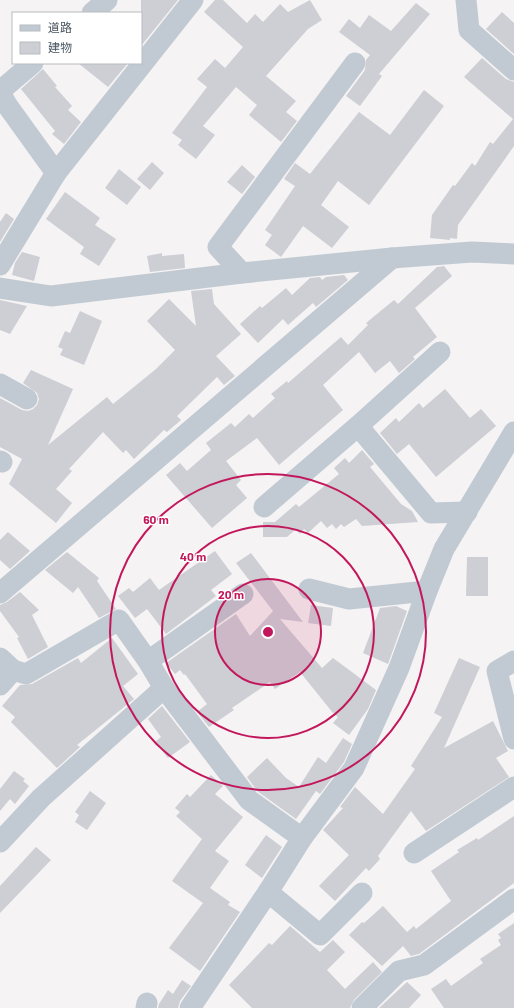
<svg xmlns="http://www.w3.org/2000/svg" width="514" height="1008" font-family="Barlow,'Noto Sans JP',sans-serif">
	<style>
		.building { fill: #cdcfd5 }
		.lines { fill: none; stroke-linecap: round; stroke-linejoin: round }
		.street { stroke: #c1cad2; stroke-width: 21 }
		.ring { fill: none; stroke: #c2185b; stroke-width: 2 }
		.centre { fill: #c2185b; stroke: #fff; stroke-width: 2 }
		.ring-label { font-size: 12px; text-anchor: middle; font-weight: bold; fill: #c2185b; stroke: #fff; stroke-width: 3; stroke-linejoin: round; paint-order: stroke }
	</style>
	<rect width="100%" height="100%" fill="#f5f3f3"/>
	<g class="building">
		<polygon points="141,0 178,0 141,46"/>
		<polygon points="215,0 223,0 247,23 255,14 263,22 280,4 288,12 310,0 322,20 308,29 266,76 296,101 286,112 297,121 281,142 249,115 257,105 236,87 203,126 215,135 196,159 178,145 182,140 172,133 207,87 197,79 215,59 225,68 243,47 204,12"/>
		<polygon points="416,3 430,14 379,74 382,76 360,106 346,96 365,70 366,60 370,55 339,32 349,19 360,28 369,15 391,31"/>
		<polygon points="502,12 514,23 514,54 486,29"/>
		<polygon points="482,58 506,79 514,82 514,146 458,225 457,239 450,238 450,240 430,238 432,215 453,185 455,186 472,163 475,166 490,142 493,144 513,119 464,77"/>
		<polygon points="78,63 128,63 108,87"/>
		<polygon points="43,69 57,86 55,87 72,106 68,110 81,122 64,144 52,134 55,131 21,89"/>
		<polygon points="424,90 444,106 369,205 338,181 321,205 349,227 332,248 303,226 281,257 265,245 272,235 265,230 295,186 284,179 295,163 310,174 359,112 390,135"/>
		<polygon points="152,162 164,173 150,190 137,179"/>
		<polygon points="242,165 255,177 242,194 227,182"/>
		<polygon points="119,169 141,187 127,205 105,188"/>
		<polygon points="65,192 100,218 95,225 116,239 99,266 80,254 84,247 46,219"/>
		<polygon points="6,213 14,219 0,242 0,222"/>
		<polygon points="22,252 40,257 34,281 12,275 15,263"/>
		<polygon points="162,253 162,256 184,254 185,268 150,272 147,256"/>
		<polygon points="444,266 452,276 415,308 437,337 413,357 415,359 399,373 390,361 375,373 359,352 323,385 343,410 279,465 257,438 226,461 241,480 236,485 247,498 212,528 166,475 180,463 187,471 211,450 206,443 231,423 235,427 249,414 253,418 275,398 271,394 287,381 288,383 341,337 348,345 368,325 366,323 394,300 398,304 437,267"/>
		<polygon points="344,275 348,280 316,307 313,303 288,325 283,319 258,343 240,324 260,306 262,308 286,288 292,295 310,278 320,277 322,280 326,277"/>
		<polygon points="212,289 214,304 241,334 216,356 235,376 224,385 217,377 177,416 181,420 167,432 164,430 134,459 126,450 123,453 103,432 69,469 72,471 56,489 72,503 56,523 9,484 22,459 0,447 0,398 22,410 28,411 33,409 37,405 39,399 37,393 23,383 31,370 73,389 48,445 107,397 113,404 156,369 175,350 147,321 169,299 196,326 191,291"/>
		<polygon points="0,300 27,306 10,334 0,330"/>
		<polygon points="80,311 102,321 84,365 60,355 63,349 58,347 65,331 70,333"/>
		<polygon points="445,389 470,418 481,409 496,426 436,477 409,444 397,454 380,433 396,418 399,422 419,403 423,408"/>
		<polygon points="362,450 374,464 370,467 401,504 412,511 418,522 362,526 356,519 344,527 341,524 336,529 332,524 327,528 321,521 308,533 304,529 300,534 296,529 287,537 263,537 263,522 275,522 296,504 299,507 339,474 334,468 345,458 349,463"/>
		<polygon points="8,532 30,551 10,569 0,560 0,540"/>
		<polygon points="215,551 232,574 211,590 216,596 166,634 147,609 135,618 118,596 129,588 133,592 150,578 159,590"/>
		<polygon points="67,552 99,578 97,581 116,609 99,618 78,587 73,593 45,570"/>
		<polygon points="251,553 303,622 280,619 322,668 333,658 376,690 368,709 349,735 333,723 338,717 333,713 300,672 275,689 270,682 232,708 234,710 209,727 197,712 207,704 185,674 184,675 180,670 175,674 166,663 236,614 250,636 273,611 236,563"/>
		<polygon points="467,557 488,557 488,596 466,596"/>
		<polygon points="20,592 39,610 32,615 48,647 28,659 17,638 19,637 0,611 0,605 7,602"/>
		<polygon points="311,605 333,608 331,626 308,623"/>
		<polygon points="396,606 407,611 388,664 363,653 380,608"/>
		<polygon points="112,638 138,674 123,686 134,699 77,745 80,747 57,768 11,722 15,717 2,706 20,685 32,684 78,658 81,663"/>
		<polygon points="459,658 480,667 444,748 493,721 508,751 496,758 509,777 426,831 411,811 378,856 380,859 369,871 366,868 335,901 319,886 349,855 323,830 343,808 340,807 355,787 383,814 415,769 411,766 442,717 434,713"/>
		<polygon points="162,706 190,742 168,758 155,742 161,737 148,719"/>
		<polygon points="343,738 352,744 344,762 320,794 316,791 296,819 257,791 247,777 267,758 286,778 299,787 318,757 326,763"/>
		<polygon points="14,771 25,779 23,781 29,786 15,804 10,799 0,811 0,789"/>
		<polygon points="211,775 223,786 215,794 243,817 215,851 229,861 210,888 230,902 228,905 240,912 200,971 169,948 203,903 172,881 202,839 176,816 180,812 175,808 187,794 190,797"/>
		<polygon points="90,791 106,803 87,830 75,822 79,815 75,812"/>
		<polygon points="514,816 514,883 419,954 411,956 403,946 382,966 349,935 362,922 364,923 383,906 407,932 414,926 416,929 451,901 431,871 459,852 457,850 477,838 478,840"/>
		<polygon points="266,835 282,847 262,878 245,865"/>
		<polygon points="36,847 51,860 0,913 0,886"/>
		<polygon points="514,923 514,1008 444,1008 431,989 446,979 451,986 483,963 480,959 501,945 498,940 501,938 498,934"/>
		<polygon points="290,926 320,952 333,940 345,952 327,970 345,989 373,962 382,972 354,1000 350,1008 252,1008 229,985 269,943 272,945"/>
		<polygon points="182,980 191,986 180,1001 178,1008 158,1008 159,1004 168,990 173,994"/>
		<polygon points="407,982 421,995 409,1008 379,1008"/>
	</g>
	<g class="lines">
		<g class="street">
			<polyline points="466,0 469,30 514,70"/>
			<polyline points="92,13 107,0"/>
			<polyline points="0,91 33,63"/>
			<polyline points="0,92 7,105 56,173"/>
			<polyline points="0,265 56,173 193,0"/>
			<polyline points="242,273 218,247 355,63"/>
			<polyline points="0,288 51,296 242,273 392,258 472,252 514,254"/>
			<polyline points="0,384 27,399"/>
			<polyline points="358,426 431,513 467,512"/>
			<polyline points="0,461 2,462"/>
			<polyline points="264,507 358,426 440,352"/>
			<polyline points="309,589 349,599 427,591"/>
			<polyline points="0,593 392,258"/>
			<polyline points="243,594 148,661 164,688 249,800 302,838"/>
			<polyline points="0,658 13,670 0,685"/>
			<polyline points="514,661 497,671 514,739"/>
			<polyline points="13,670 26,674 119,620 148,661"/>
			<polyline points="0,842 41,798 164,688"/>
			<polyline points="414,853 514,787"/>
			<polyline points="268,892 320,935 362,893"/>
			<polyline points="146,1008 147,1003"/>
			<polyline points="190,1008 268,892 302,838 354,768 399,668 427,591 444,549 514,432"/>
			<polyline points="362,1008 399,971 424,965 514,899"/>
		</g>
	</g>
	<circle cx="268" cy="632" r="53" fill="#c2185b" fill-opacity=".12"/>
	<g class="ring">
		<circle cx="268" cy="632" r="53"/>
		<circle cx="268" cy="632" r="106"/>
		<circle cx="268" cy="632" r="158"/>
	</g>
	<circle cx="268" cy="632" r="6" class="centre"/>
	<g class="ring-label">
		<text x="156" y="524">60 m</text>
		<text x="193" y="561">40 m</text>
		<text x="231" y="599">20 m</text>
	</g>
	<rect x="12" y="12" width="130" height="52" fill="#ffffff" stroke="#b7bbc0"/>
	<rect x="20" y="25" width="20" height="6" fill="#c1cad2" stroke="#b7bbc0"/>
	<text x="48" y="32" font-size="12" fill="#4a5661">道路</text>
	<rect x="20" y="42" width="20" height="12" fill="#cdcfd5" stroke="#b7bbc0"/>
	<text x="48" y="52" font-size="12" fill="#4a5661">建物</text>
</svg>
